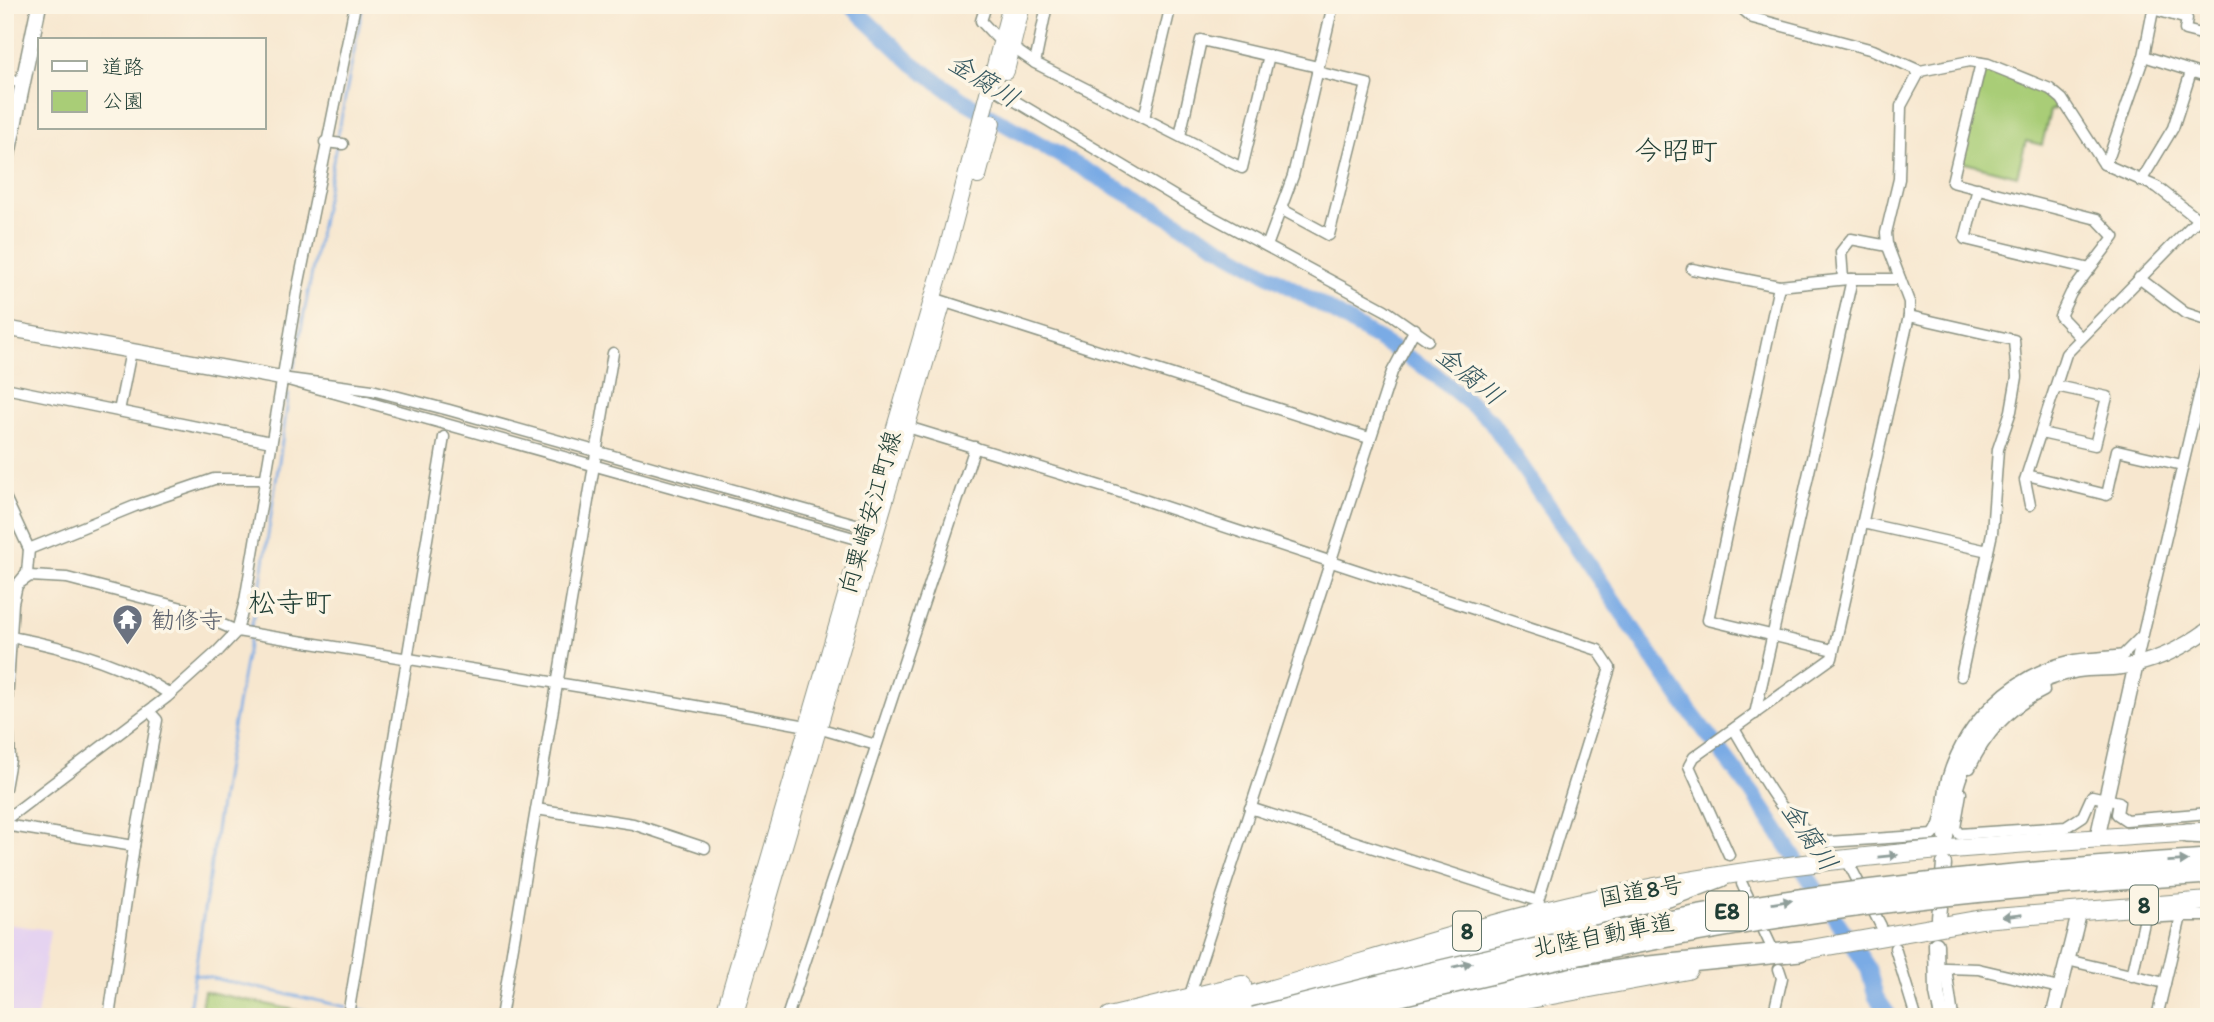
<svg xmlns="http://www.w3.org/2000/svg" width="2214" height="1022" font-family="Itim,'Klee One',sans-serif">
	<style>
		.built { fill: #e5d3f0 }
		.green { fill: #a9cd77; stroke: #648556; stroke-width: 2 }
		.lines { fill: none; stroke-linecap: round; stroke-linejoin: round }
		.stream { stroke: #7aabe5; stroke-width: 2.5 }
		.river { stroke: #7aabe5; stroke-width: 16 }
		.minor-casing { stroke: #8b9282; stroke-width: 13 }
		.tertiary-casing { stroke: #8b9282; stroke-width: 17 }
		.secondary-casing { stroke: #8b9282; stroke-width: 18 }
		.trunk-casing { stroke: #8b9282; stroke-width: 20 }
		.motorway-casing { stroke: #8b9282; stroke-width: 22 }
		.minor { stroke: #fff; stroke-width: 10 }
		.tertiary { stroke: #fff; stroke-width: 14 }
		.secondary { stroke: #fff; stroke-width: 16 }
		.trunk { stroke: #fff; stroke-width: 18 }
		.motorway { stroke: #fff; stroke-width: 19 }
		.motorway-bridge-casing { stroke: #8b9282; stroke-width: 22; stroke-linecap: butt }
		.motorway-bridge { stroke: #fff; stroke-width: 19 }
		.oneway { fill: #8f9e9a }
		.labels { text-anchor: middle; stroke-width: 7; stroke-linejoin: round; paint-order: stroke }
		.shield { fill: #fcf5e5; stroke: #617469; stroke-width: 2 }
		.shield-label { font-size: 23px; font-weight: bold; fill: #1f3d34 }
		.street-label { font-size: 24px; fill: #1f3d34; stroke: #fcf5e5 }
		.worship-label { font-size: 24px; fill: #5b616d; stroke: #fcf5e5; text-anchor: start }
		.water-label { font-size: 26px; font-style: italic; fill: #365860; stroke: #fcf5e5 }
		.quarter-label { font-size: 28px; fill: #1f3d34; stroke: #fcf5e5 }
	</style>
	<rect width="100%" height="100%" fill="#fcf5e5"/>
	<filter id="ink" filterUnits="userSpaceOnUse"><feTurbulence type="fractalNoise" baseFrequency=".0143" numOctaves="2"/><feDisplacementMap in="SourceGraphic" scale="14" xChannelSelector="R" yChannelSelector="G"/><feConvolveMatrix kernelMatrix="1 2 1 2 8 2 1 2 1" color-interpolation-filters="sRGB"/></filter>
	<filter id="wash" filterUnits="userSpaceOnUse"><feTurbulence type="fractalNoise" baseFrequency=".00686" numOctaves="4" result="noise"/><feDisplacementMap in="SourceGraphic" scale="28" xChannelSelector="R" yChannelSelector="G"/><feGaussianBlur stdDeviation="1.57" result="paint"/><feColorMatrix in="noise" values="0 0 0 0 0 0 0 0 0 0 0 0 0 0 0 0 0 1.4 0 .05"/><feComposite in="paint" operator="in"/></filter>
	<g filter="url(#wash)">
		<rect width="100%" height="100%" fill="#f7e7cf"/>
		<polygon class="built" points="5,924 50,930 37,1017 5,1017"/>
		<g class="green">
			<polygon points="1988,68 2044,91 2060,106 2050,111 2042,145 2026,141 2017,176 1961,162 1984,72"/>
			<polygon points="204,991 327,1017 200,1017"/>
		</g>
		<g class="lines">
			<g class="stream">
				<polyline points="337,140 363,5"/>
				<polyline points="294,367 336,146"/>
				<polyline points="251,628 261,583 289,394"/>
				<polyline points="193,974 347,1007"/>
				<polyline points="354,1008 392,1017"/>
				<polyline points="188,1017 225,771 250,635"/>
			</g>
			<polyline class="river" points="850,5 912,63 961,99 1320,304 1432,372 1490,420 1686,706 1753,794 1868,968 1876,997 1890,1017"/>
		</g>
	</g>
	<g filter="url(#ink)">
		<g class="lines">
			<defs>
				<g id="minor">
					<polyline points="986,5 981,21 996,37"/>
					<polyline points="1047,5 1035,63 1242,168 1269,55"/>
					<polyline points="1738,5 1753,18 1873,50 1920,71 1970,61 1988,64 2050,89 2062,99 2104,164 2157,187 2209,228"/>
					<polyline points="2153,9 2187,19 2185,30 2209,36"/>
					<polyline points="1019,52 1035,63"/>
					<polyline points="2144,56 2209,77"/>
					<polyline points="1981,63 1952,182 2097,219 2114,237 2071,293 2060,316 2081,338"/>
					<polyline points="5,79 24,83"/>
					<polyline points="1000,92 1179,199 1385,310 1428,340"/>
					<polyline points="1144,118 1171,5"/>
					<polyline points="1180,136 1201,40 1318,67"/>
					<polyline points="325,142 343,144"/>
					<polyline points="2104,164 2110,154 2144,56 2154,5"/>
					<polyline points="2141,181 2173,128 2191,72"/>
					<polyline points="1978,188 1965,239 2090,269"/>
					<polyline points="1281,209 1329,235 1367,84 1317,72"/>
					<polyline points="1267,246 1293,176 1333,5"/>
					<polyline points="1692,269 1779,286 1848,279 1900,279"/>
					<polyline points="2139,278 2185,313 2209,321"/>
					<polyline points="1843,279 1841,252 1851,239 1888,246"/>
					<polyline points="1779,286 1708,620 1833,650"/>
					<polyline points="936,299 1369,438"/>
					<polyline points="1909,316 2014,340 2017,377 2011,411 1998,449 1992,533 1961,676"/>
					<polygon points="281,378 372,390 449,410 866,527 875,537 861,540"/>
					<polyline points="5,388 271,442"/>
					<polyline points="119,411 131,351"/>
					<polyline points="901,425 1126,494 1598,650 1610,668 1538,901 1543,911"/>
					<polyline points="2041,433 2095,445 2107,397 2056,386"/>
					<polyline points="2027,475 2107,495 2117,450 2182,465"/>
					<polyline points="5,497 29,549 27,573 17,585 13,603 7,702 10,760 5,788"/>
					<polyline points="2030,505 2025,480 2066,354 2209,208"/>
					<polyline points="1863,523 1988,551"/>
					<polyline points="29,549 135,506 214,479 265,479"/>
					<polyline points="17,585 30,576 67,578 186,609 237,631 668,701 818,728 876,745"/>
					<path d="M11,637C65,647 125,665 170,694"/>
					<polyline points="2136,664 2209,354"/>
					<polyline points="1755,714 1852,279"/>
					<path d="M1734,729C1759,769 1781,825 1828,842L1933,835C1945,822 1942,795 1947,779C1964,722 2012,674 2069,661C2087,657 2105,658 2123,655L2141,637"/>
					<path d="M1970,768C1986,733 2010,707 2044,691L2043,682"/>
					<polyline points="1961,793 1955,828 1959,834 2066,827 2083,816 2092,796 2119,802 2117,814 2126,820 2209,813"/>
					<polyline points="1250,808 1538,901"/>
					<polyline points="536,809 633,824 705,848"/>
					<polyline points="5,820 167,697 218,651 237,631 245,601 297,292 355,5"/>
					<polyline points="5,825 134,846 109,1017"/>
					<polyline points="134,846 157,720 149,711"/>
					<polyline points="1729,855 1689,766 1694,757 1832,658 1909,316 1909,302 1887,244 1886,233 1899,179 1901,106 1920,71"/>
					<polyline points="1850,866 1881,926"/>
					<polyline points="1742,884 1772,948"/>
					<polyline points="1895,948 1916,1017"/>
					<polyline points="2067,960 2165,983"/>
					<polyline points="2132,976 2145,918 2181,916"/>
					<polyline points="1189,998 1392,372 1415,329"/>
					<polyline points="348,1015 444,437"/>
					<polyline points="501,1017 613,353"/>
					<polyline points="787,1017 975,447"/>
					<polyline points="1773,1017 1782,978 1779,969"/>
					<polyline points="1953,1017 1946,968 1978,969 2059,988"/>
					<polyline points="2157,1017 2181,916 2209,916"/>
				</g>
				<g id="tertiary">
					<polyline points="5,169 39,5"/>
					<polyline points="5,328 281,378"/>
					<path d="M1946,837C1956,756 1990,687 2078,670C2092,668 2107,669 2121,667C2153,663 2183,648 2209,629"/>
					<polyline points="2097,839 2136,664"/>
					<polyline points="1939,918 1944,864"/>
					<polyline points="1936,944 1937,993 1942,1017"/>
					<polyline points="2053,1017 2080,910"/>
				</g>
				<g id="secondary">
					<polyline points="1006,71 1022,5"/>
					<polyline points="978,176 992,123"/>
					<polyline points="723,1017 948,246 1011,5"/>
					<polyline points="734,1017 942,305"/>
				</g>
				<g id="trunk">
					<polyline points="1788,953 1982,919 2209,901"/>
					<polyline points="1109,1017 1242,985"/>
					<path d="M1170,1017C1318,980 1461,927 1610,896C1803,855 2003,844 2200,832"/>
					<polyline points="1433,1017 1688,970"/>
				</g>
				<g id="motorway">
					<polyline points="2187,833 2209,834"/>
					<polyline points="1222,1017 1461,948 1668,897 1721,877"/>
					<polyline points="1380,1017 1512,986 1639,967 1800,951"/>
				</g>
			</defs>
			<use href="#minor" class="minor-casing"/>
			<use href="#tertiary" class="tertiary-casing"/>
			<use href="#secondary" class="secondary-casing"/>
			<use href="#trunk" class="trunk-casing"/>
			<use href="#motorway" class="motorway-casing"/>
			<use href="#minor" class="minor"/>
			<use href="#tertiary" class="tertiary"/>
			<use href="#secondary" class="secondary"/>
			<use href="#trunk" class="trunk"/>
			<use href="#motorway" class="motorway"/>
			<defs>
				<g id="motorway-bridge">
					<path d="M1254,1017C1438,969 1624,924 1813,897C1945,879 2076,867 2209,859"/>
					<path d="M1317,1017C1482,975 1649,936 1819,912C1948,893 2078,882 2209,874"/>
				</g>
			</defs>
			<use href="#motorway-bridge" class="motorway-bridge-casing"/>
			<use href="#motorway-bridge" class="motorway-bridge"/>
		</g>
		<defs><path id="oneway-solid" d="M-6-.8H1V-3.2L6.5 0L1 3.2V.8H-6Z" transform="scale(1.75)"/></defs>
		<g class="oneway">
			<use href="#oneway-solid" transform="translate(1888 856) rotate(-6)"/>
			<use href="#oneway-solid" transform="translate(2178 861) rotate(-3)"/>
			<use href="#oneway-solid" transform="translate(1782 902) rotate(-9)"/>
			<use href="#oneway-solid" transform="translate(2012 916) rotate(173)"/>
			<use href="#oneway-solid" transform="translate(1462 965) rotate(-13)"/>
		</g>
	</g>
	<defs>
		<symbol id="temple-pin" viewBox="-11 -11 22 30"><path d="M0 17L-7.5 6A9.5 9.5 0 1 1 7.5 6Z" fill="#6b7280" stroke="#fcf5e5"/><path d="M0-6L5-2H3V0L6.5 2.5H4V6H1.5V3h-3V6H-4V2.5H-6.5L-3 0V-2H-5Z" fill="#fff"/></symbol>
	</defs>
	<g fill-rule="evenodd">
		<use href="#temple-pin" x="110" y="602" width="35" height="47"/>
	</g>
	<g class="labels">
		<g class="shield">
			<rect x="2130" y="885.5" width="28" height="39" rx="5"/>
			<rect x="1706" y="891.5" width="42" height="39" rx="5"/>
			<rect x="1453" y="911.5" width="28" height="39" rx="5"/>
		</g>
		<g class="shield-label">
			<text x="2144" y="913">8</text>
			<text x="1727" y="919">E8</text>
			<text x="1467" y="939">8</text>
		</g>
		<g class="street-label">
			<text transform="translate(870 512) rotate(-74)" y="8">向粟崎安江町線</text>
			<text transform="translate(1641 891) rotate(-10)" y="8">国道8号</text>
			<text transform="translate(1603 935) rotate(-11)" y="8">北陸自動車道</text>
		</g>
		<g class="worship-label">
			<text x="151" y="628">勧修寺</text>
		</g>
		<g class="water-label">
			<text transform="translate(984 80) rotate(32)" y="9">金腐川</text>
			<text transform="translate(1470 375) rotate(39)" y="9">金腐川</text>
			<text transform="translate(1810 836) rotate(56)" y="9">金腐川</text>
		</g>
		<g class="quarter-label">
			<text x="1676" y="160">今昭町</text>
			<text x="290" y="612">松寺町</text>
		</g>
	</g>
	<rect width="2214" height="1022" fill="none" stroke="#fcf5e5" stroke-width="28"/>
	<rect x="38" y="38" width="228" height="91" fill="#fcf5e5" stroke="#a4ab9e" stroke-width="2"/>
	<rect x="52" y="61" width="35" height="10" fill="#ffffff" stroke="#a4ab9e" stroke-width="2"/>
	<text x="102" y="74" font-size="21" fill="#1f3d34">道路</text>
	<rect x="52" y="91" width="35" height="21" fill="#a9cd77" stroke="#a4ab9e" stroke-width="2"/>
	<text x="102" y="108" font-size="21" fill="#1f3d34">公園</text>
</svg>
